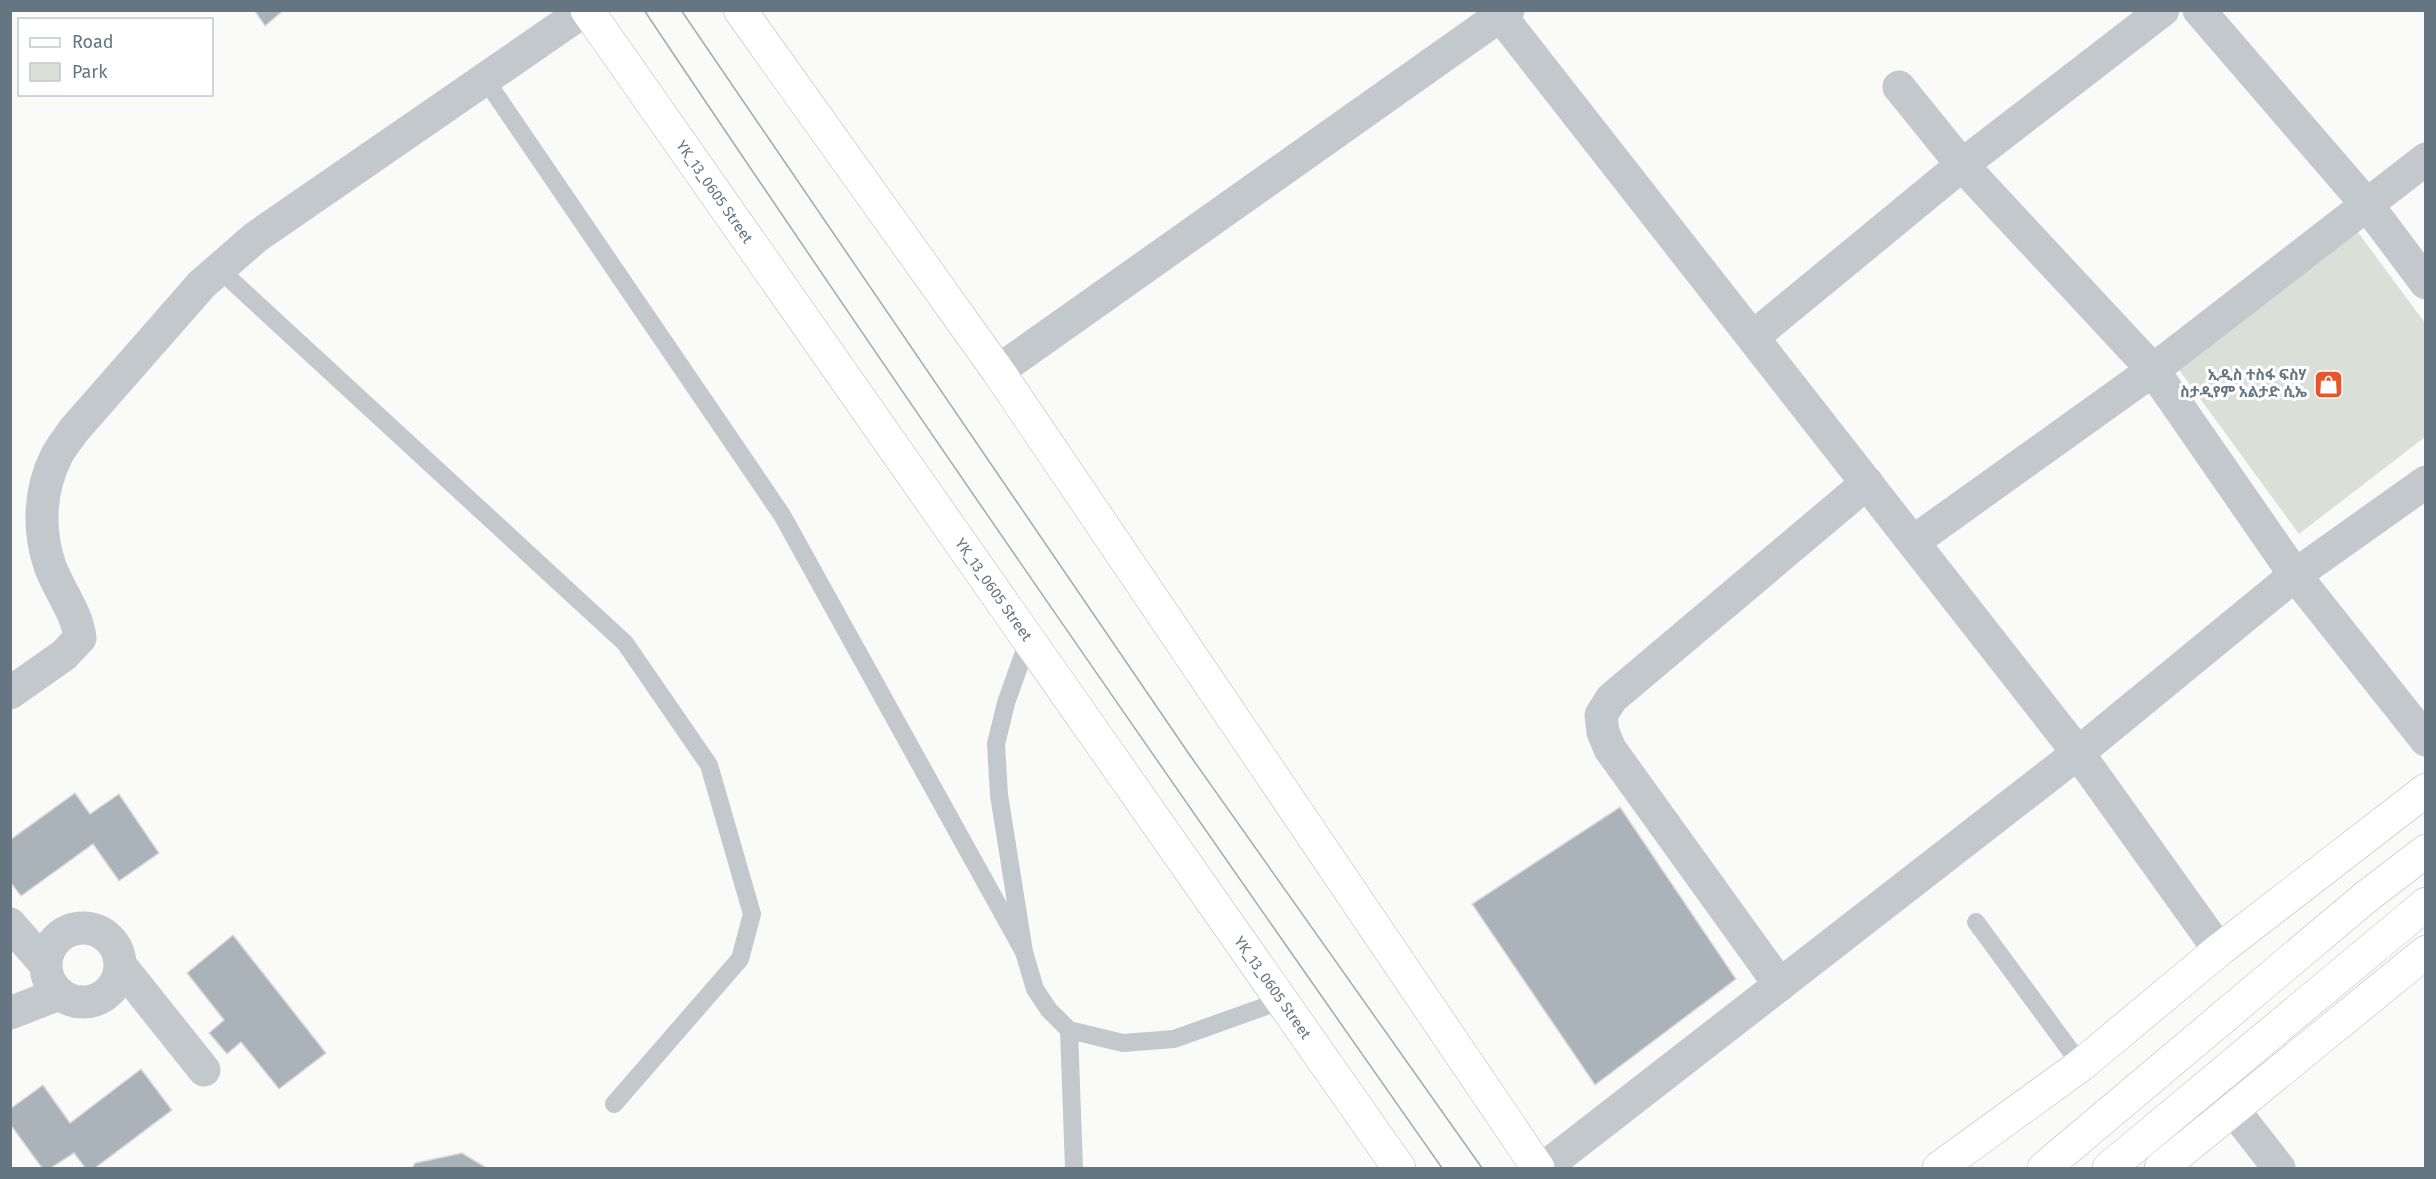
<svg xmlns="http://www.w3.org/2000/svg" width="2436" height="1179" font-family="'Fira Sans','Noto Sans Ethiopic',sans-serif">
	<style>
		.green { fill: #dadfd7 }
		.building { fill: #aab3b9; stroke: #dcdcda; stroke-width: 1.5 }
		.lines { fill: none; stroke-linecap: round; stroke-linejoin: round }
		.primary-casing { stroke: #b5babe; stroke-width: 34 }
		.service { stroke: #c3c8cc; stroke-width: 18 }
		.minor { stroke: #c3c8cc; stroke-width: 33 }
		.primary { stroke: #fff; stroke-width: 33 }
		.tram { stroke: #a2aab0; stroke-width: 1.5 }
		.labels { text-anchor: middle; stroke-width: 6; stroke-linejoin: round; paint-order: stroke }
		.street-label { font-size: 15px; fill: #657683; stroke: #fff }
		.poi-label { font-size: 15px; font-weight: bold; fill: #657683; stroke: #fff; text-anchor: end }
	</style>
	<rect width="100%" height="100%" fill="#fafaf8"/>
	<polygon class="green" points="2357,231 2425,323 2425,437 2299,534 2177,367"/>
	<g class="building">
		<polygon points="254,10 284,10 265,26"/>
		<polygon points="75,793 90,814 119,794 159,853 119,881 93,844 21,896 10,882 10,840"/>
		<polygon points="1620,807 1736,979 1595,1085 1472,904"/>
		<polygon points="233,935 326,1053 279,1089 241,1042 227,1054 209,1033 224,1020 187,973"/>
		<polygon points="141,1069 172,1110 95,1168 85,1168 74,1153 51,1168 42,1168 10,1124 10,1109 43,1085 70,1123"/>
		<polygon points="462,1153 487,1168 412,1168 415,1163"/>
	</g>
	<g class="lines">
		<defs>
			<g id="primary">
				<path id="s1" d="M587,10L1399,1168"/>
				<polyline points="740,10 998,371 1538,1168"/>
				<polyline points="1939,1168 2081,1065 2219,950 2426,790"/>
				<polyline points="2044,1168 2366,897 2426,851"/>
				<polyline points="2109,1168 2426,904"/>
				<polyline points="2161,1168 2426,952"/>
			</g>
		</defs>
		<use href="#primary" class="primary-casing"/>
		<g class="service">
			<polyline points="485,79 782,515 1024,952"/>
			<polyline points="219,269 625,643 709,765 752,914 740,959 614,1104"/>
			<polyline points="1028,641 1006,703 996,744 999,795 1024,952 1035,989 1049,1010 1069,1030 1123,1043 1174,1039 1283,1000"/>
			<polyline points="1976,922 2081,1065"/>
			<polyline points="1069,1030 1074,1168"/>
		</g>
		<g class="minor">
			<polyline points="1496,10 2078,753 2219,950"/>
			<polyline points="2199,10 2368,206 2426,283"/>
			<polyline points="1899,87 1962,165 2153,370 2295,575 2426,740"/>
			<polyline points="1753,337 1962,165 2163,10"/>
			<polyline points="998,371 1508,10"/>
			<polyline points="1913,542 2153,370 2426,159"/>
			<path d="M10,693L64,655L80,638C77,612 59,591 50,566C38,531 39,491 56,457C60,448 68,439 74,430L202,284L256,237L585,10"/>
			<polyline points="10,924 45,964"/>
			<circle cx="83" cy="965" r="37"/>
			<polyline points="121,966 204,1070"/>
			<polyline points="1780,985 1610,749 1603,732 1601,715 1612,698 1867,483"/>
			<polyline points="10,1013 59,994"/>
			<polyline points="2232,1108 2279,1168"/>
			<polyline points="1544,1168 2078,753 2295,575 2426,482"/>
		</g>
		<use href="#primary" class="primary"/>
		<g class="tram">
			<path d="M644,10C905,400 1173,785 1442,1168"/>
			<polyline points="681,10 1189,754 1482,1168"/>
		</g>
	</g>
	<defs>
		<symbol id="shop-square" viewBox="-11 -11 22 22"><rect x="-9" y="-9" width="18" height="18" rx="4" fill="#e4572e" stroke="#fff"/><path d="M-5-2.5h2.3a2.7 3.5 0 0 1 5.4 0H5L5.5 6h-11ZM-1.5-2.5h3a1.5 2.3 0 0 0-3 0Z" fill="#fff"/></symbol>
	</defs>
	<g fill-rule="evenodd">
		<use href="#shop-square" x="2312" y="368" width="33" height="33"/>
	</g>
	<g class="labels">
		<g class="street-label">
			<text dy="5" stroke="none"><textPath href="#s1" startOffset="222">YK_13_0605 Street</textPath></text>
			<text dy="5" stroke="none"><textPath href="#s1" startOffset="708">YK_13_0605 Street</textPath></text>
			<text dy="5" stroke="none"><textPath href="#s1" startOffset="1194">YK_13_0605 Street</textPath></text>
		</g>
		<g class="poi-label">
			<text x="2307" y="380">ኢዲስ ተስፋ ፍስሃ<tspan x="2307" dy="17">ስታዲየም አልታድ ሲኤ</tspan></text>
		</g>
	</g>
	<rect width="2436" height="1179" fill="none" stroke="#657683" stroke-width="24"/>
	<rect x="18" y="18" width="195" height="78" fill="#ffffff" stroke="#c1c8cd" stroke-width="1.5"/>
	<rect x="30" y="38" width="30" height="9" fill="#ffffff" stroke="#c1c8cd" stroke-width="1.5"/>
	<text x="72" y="48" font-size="18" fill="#657683">Road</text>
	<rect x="30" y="63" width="30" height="18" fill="#dadfd7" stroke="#c1c8cd" stroke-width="1.5"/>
	<text x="72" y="78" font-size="18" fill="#657683">Park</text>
</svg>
